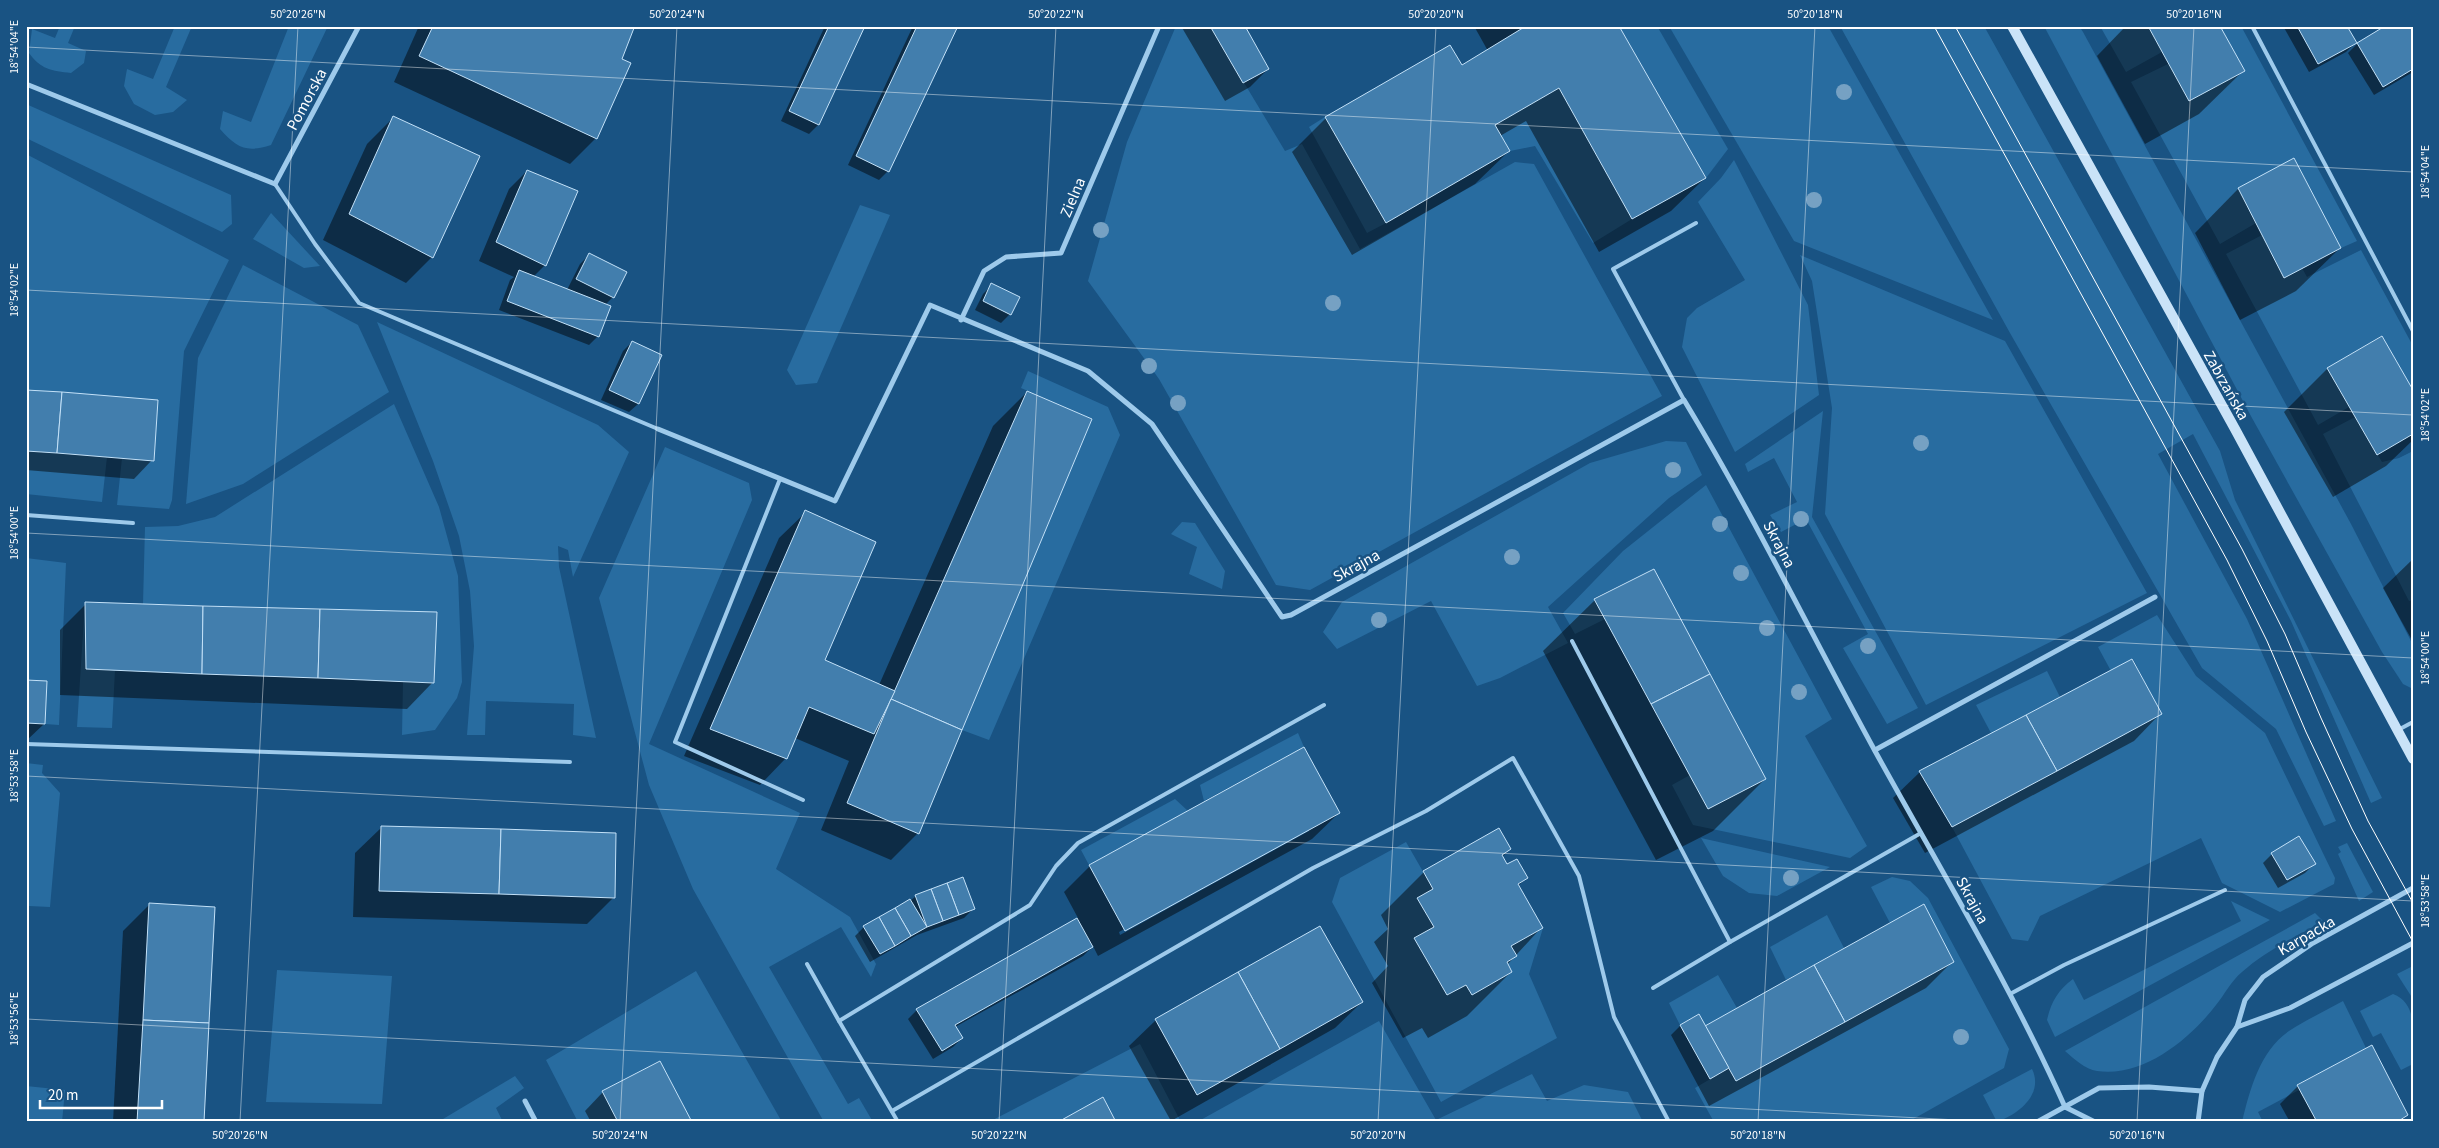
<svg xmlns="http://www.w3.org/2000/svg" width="2439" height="1148" font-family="'Source Sans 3',sans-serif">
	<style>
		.green { fill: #286ca0 }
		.shadow { fill: #0007; fill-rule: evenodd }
		.building { fill: #427ead; stroke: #c3e1f8 }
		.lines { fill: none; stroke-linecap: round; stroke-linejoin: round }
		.service { stroke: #9ecaeb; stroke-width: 4 }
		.minor { stroke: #9ecaeb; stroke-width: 5 }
		.secondary { stroke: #cae3f8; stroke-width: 10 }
		.tram { stroke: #fff; stroke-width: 1 }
		.tree { fill: #76a1c3 }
		.ticks { fill: none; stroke: #fff; stroke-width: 1; stroke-opacity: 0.45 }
		.labels { text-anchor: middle; stroke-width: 5; stroke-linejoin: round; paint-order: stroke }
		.street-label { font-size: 16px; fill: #fff; stroke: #195383 }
		.neatline { fill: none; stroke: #fff; stroke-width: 2 }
		.ticks-label { font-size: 12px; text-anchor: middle; fill: #fff }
	</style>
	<rect width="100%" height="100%" fill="#195383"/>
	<g class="green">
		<path d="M60,26H75L68,43L86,51L84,63L71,73C52,71 40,69 29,53L32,29L55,38Z"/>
		<polygon points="175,26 192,26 166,87 187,100 173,112 155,115 134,104 124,86 127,69 153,79"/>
		<path d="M289,26H328L271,145C246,153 237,148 220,129L223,111L251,122Z"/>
		<polygon points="1176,26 1210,26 1285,151 1302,144 1360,249 1515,162 1534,164 1662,396 1310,590 1276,585 1159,379 1088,281 1127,142"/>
		<polygon points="1619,26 1657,26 1728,149 1706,178"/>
		<polygon points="1669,26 1828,26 1993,320 1794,241"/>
		<polygon points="1840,26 1984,26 2220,451 2235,500 2382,798 2371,803 2291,621 2193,434 2158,454 2247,619 2336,821 2324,826 2276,729 2202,668 2010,333"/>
		<polygon points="2044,26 2079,26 2083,32 2351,524 2413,645 2413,689 2403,684 2382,652 2252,418"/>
		<polygon points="2100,26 2148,26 2162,52 2126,72"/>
		<polygon points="2220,26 2241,26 2357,241 2341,248 2294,159 2238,188 2256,223 2220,244 2131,82 2168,64 2189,101 2244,71"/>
		<polygon points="1559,88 1632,219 1593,243 1535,146 1510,151 1495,125"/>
		<polygon points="26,104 231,195 232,224 222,232 26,138"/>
		<polygon points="1325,117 1386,223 1367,233 1309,127"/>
		<polygon points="26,154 229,260 184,351 172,500 169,509 117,505 122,458 154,461 158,400 26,390"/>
		<polygon points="1734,160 1808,305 1819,395 1735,452 1682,347 1687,318 1697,308 1745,280 1698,202 1721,178"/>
		<polygon points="860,205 890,215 817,383 796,385 787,370"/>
		<polygon points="271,213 320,266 304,268 253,239"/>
		<polygon points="2262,235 2284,277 2302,268 2307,277 2361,250 2413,346 2413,390 2381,336 2327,368 2349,407 2318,425 2226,254"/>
		<polygon points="1800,255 2005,341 2147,593 1926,705 1825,514 1832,408 1812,281"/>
		<polygon points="243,265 358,325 389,392 243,484 186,504 198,358"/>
		<polygon points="377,322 598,425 629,452 573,577 568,550 558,546 559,567 596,738 573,735 574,704 486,701 485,735 467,735 474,646 470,591 459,536 433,461"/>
		<polygon points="1028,371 1108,407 1120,435 989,740 962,730 1092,419 1021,388"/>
		<polygon points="394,404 439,507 458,576 462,682 457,698 435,730 402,735 403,682 434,683 437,612 143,604 145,527 178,526 215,517"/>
		<polygon points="1823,411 1812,517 1918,708 1887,724 1843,648 1868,634 1806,519 1781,532 1770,515 1797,502 1774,458 1748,472 1745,464"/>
		<polygon points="2355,417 2382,462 2399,458 2413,451 2413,600 2409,601 2323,434"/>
		<polygon points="1666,441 1686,442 1702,475 1669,498 1548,607 1568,643 1500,678 1477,686 1431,601 1337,649 1323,632 1342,602 1590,463"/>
		<polygon points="665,447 749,483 752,500 649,744 800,813 776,869 850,917 876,964 871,977 841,927 769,967 848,1104 859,1098 873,1122 824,1122 693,889 649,785 599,598"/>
		<polygon points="26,451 107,457 102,502 26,494"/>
		<polygon points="1706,485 1832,719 1805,736 1867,846 1850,858 1693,825 1672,785 1690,775 1708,809 1766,779 1654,569 1594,598 1605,619 1575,634 1563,613 1623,551"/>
		<polygon points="1182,522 1195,523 1225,571 1222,589 1189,574 1197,547 1171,534"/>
		<polygon points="26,558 66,563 59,725 45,724 47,681 26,680"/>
		<polygon points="85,602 86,669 115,670 112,728 77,727"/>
		<polygon points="2157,615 2196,676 2265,733 2335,878 2334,884 2280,912 2222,883 2201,838 2040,916 2028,941 2012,939 1952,827 2161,714 2133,659 2111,671 2098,647"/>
		<polygon points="2047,671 2060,697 1991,733 1976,705"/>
		<polygon points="1298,733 1304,747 1204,801 1200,785"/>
		<polygon points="26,763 43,765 42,773 60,793 50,907 29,906 26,903"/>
		<polygon points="1175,799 1188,811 1089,865 1081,850"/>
		<polygon points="1701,838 1830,867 1777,896 1749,893 1723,876"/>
		<polygon points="1406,842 1433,889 1417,898 1434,927 1415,938 1447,995 1466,985 1472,995 1512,972 1507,962 1516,956 1511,946 1543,928 1529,974 1557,1038 1441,1102 1332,902 1340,878"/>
		<polygon points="2347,843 2373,892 2359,901 2338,854 2341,852 2338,847"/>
		<polygon points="1892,877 1910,881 1928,898 2009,1049 2004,1068 1908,1122 1714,1122 1695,1088 1729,1068 1736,1081 1954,962 1924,904 1890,923 1871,887"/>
		<path d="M2231,901L2270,920L2055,1037L2047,1020C2051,1002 2058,990 2073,979L2084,1000L2241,921Z"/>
		<path d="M2315,913L2323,921C2296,937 2265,951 2242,972C2231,981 2225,994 2216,1005C2190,1039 2143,1078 2097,1071C2085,1069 2074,1059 2065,1051Z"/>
		<polygon points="1827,915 1844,948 1786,980 1770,947"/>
		<polygon points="2413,966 2413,999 2397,974"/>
		<polygon points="277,970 392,976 382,1104 266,1102"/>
		<polygon points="696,971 782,1122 692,1122 659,1061 602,1091 618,1122 578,1122 546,1060"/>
		<polygon points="1718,975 1737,1008 1705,1026 1698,1014 1680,1025 1669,1003"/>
		<path d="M2393,994C2420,1004 2413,1041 2413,1064L2401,1070L2381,1033L2373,1037L2360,1011Z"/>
		<path d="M2343,1001L2366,1048L2298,1084L2299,1090L2258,1112L2263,1122H2242C2250,1089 2260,1051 2289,1031C2306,1020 2325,1011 2343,1001Z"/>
		<polygon points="1379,1021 1436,1120 1532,1074 1547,1101 1584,1085 1628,1092 1643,1122 1197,1122"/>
		<polygon points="1140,1044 1181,1122 1116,1122 1103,1097 1058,1122 989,1122"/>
		<path d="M2032,1069C2044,1094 2019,1114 1997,1122L1983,1095Z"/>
		<polygon points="515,1076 524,1088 496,1108 503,1122 438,1122"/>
		<polygon points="26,1086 65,1090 62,1122 26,1122"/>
	</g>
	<g class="shadow">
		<polygon points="419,26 627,26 620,60 596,138 570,164 394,82"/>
		<polygon points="825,26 864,26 818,125 809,134 781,121"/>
		<polygon points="913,26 956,26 888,171 879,180 848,165"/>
		<polygon points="1181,26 1243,26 1268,69 1250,87 1225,101"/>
		<polygon points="1474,26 1617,26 1705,178 1671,211 1599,252 1526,121 1500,136 1509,151 1475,184 1352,255 1292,152 1326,118 1461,66 1488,51"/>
		<polygon points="2126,26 2219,26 2243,71 2199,114 2145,144 2097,56"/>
		<polygon points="2283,26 2346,26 2355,43 2346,52 2309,72"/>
		<polygon points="2387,26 2413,26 2413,72 2374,95 2348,53 2357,44"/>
		<polygon points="393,118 432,257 406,283 323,240 367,144"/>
		<polygon points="2293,160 2340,248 2296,291 2240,320 2195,233 2238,189"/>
		<polygon points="527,171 545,265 533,277 567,290 580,264 589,255 613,297 605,305 598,336 589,345 499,310 510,280 514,277 479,261 509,189"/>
		<polygon points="992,285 1010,314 1001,323 975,310 983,294"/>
		<polygon points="2381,337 2413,392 2413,440 2386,466 2333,497 2284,412 2327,369"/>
		<polygon points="632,342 638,404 629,412 601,400 623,351"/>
		<polygon points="26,391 152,460 134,479 26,470"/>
		<polygon points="1027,392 918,833 891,860 821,830 849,761 795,738 786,758 760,785 684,756 779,538 806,512 823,661 879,685 993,426"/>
		<polygon points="2413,559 2413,642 2383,588"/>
		<polygon points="1595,600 1765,779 1713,831 1656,860 1543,651"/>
		<polygon points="86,604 433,682 407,709 60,695 60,630"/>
		<polygon points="26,681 44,724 26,741"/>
		<polygon points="2160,714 2134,741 1925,853 1893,798 1920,772"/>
		<path d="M1339,813L1312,839L1098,956L1093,946L1083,956L955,1027L962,1038L953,1047L933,1059L908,1019L917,1010L1078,918L1064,892L1090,866ZM1309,828V831L1120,935L1119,932Z"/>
		<polygon points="382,827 614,897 587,924 353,917 355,853"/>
		<polygon points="1510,849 1502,857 1507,866 1526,878 1518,886 1541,928 1507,965 1511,972 1467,1016 1428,1038 1422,1028 1403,1038 1372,983 1388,966 1374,942 1388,929 1381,915 1424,872"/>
		<polygon points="2272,854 2314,864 2305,873 2278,888 2263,863"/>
		<polygon points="916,896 973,909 964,918 917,935 870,962 855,936 864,927 910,901"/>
		<polygon points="149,905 202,1122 113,1122 123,931"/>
		<polygon points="1952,962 1926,988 1709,1106 1671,1035 1680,1026 1698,1016 1704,1027"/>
		<polygon points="1362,1002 1335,1028 1171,1121 1129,1046 1156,1020"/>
		<polygon points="2298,1086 2407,1115 2400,1122 2290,1122 2280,1104"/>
		<polygon points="603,1092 691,1122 591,1122 585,1111"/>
	</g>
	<g class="building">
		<polygon points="433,26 630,26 634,28 622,59 631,63 597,139 419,56"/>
		<polygon points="829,26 865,26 819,125 789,111"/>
		<polygon points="917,26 958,26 889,172 856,156"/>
		<polygon points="1210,26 1245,26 1269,69 1243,83"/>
		<polygon points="1526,26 1619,26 1706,178 1632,219 1559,88 1495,125 1510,151 1386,223 1325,117 1450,45 1462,65"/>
		<polygon points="2148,26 2220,26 2245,71 2189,101"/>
		<polygon points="2297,26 2347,26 2357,43 2318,64"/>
		<polygon points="2385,26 2413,26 2413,69 2383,87 2357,43"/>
		<polygon points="393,116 480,156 433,258 349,214"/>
		<polygon points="2294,158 2341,248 2284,278 2238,188"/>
		<polygon points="527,170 578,191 546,266 496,242"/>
		<polygon points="589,253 627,272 614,298 576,279"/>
		<polygon points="519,270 611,306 599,337 507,301"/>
		<polygon points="991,283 1020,297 1011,315 983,301"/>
		<polygon points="2382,336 2413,390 2413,434 2377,455 2327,368"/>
		<polygon points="632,341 662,355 639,404 609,390"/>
		<polygon points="26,390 62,392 57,453 26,451"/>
		<polygon points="1027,391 1092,419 962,730 891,699"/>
		<polygon points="62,392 158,400 154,461 57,453"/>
		<polygon points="805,510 876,542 825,660 895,691 874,734 809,707 787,759 710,729"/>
		<polygon points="1654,569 1710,674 1651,704 1594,599"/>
		<polygon points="85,602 203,606 202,674 86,669"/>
		<polygon points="203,606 320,609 318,678 202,674"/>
		<polygon points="320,609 437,612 434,683 318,678"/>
		<polygon points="2132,659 2162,714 2057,771 2026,715"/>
		<polygon points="1710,674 1766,779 1708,809 1651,704"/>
		<polygon points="26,680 47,681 45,724 26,723"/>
		<polygon points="891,699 962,730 919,834 847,803"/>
		<polygon points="2026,715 2057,771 1952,827 1919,771"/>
		<polygon points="1304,747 1340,813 1125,931 1089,865"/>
		<polygon points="381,826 501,829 499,894 379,891"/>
		<polygon points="1499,828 1511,849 1502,855 1507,864 1517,859 1528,878 1518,884 1543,928 1511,946 1517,956 1507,962 1512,972 1472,995 1466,985 1447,995 1414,938 1434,927 1417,898 1433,889 1423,871"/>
		<polygon points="501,829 616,833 615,898 499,894"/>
		<polygon points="2299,836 2316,864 2287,880 2271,853"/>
		<polygon points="963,877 975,909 959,915 947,883"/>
		<polygon points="947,883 959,915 943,921 931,889"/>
		<polygon points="931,889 943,921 927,927 915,895"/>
		<polygon points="910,899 927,927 911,936 895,908"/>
		<polygon points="149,903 215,907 209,1023 143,1020"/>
		<polygon points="1924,904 1954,962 1845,1022 1814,965"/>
		<polygon points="895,908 911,936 895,946 879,917"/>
		<polygon points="879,917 895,946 880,954 863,926"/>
		<polygon points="1077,918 1093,947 955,1025 963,1038 942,1051 916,1009"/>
		<polygon points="1320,926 1363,1002 1280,1049 1238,972"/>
		<polygon points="1814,965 1845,1022 1736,1081 1705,1026"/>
		<polygon points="1238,972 1280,1049 1197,1095 1155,1019"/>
		<polygon points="1699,1014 1729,1068 1710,1079 1680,1025"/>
		<polygon points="143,1020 209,1023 204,1122 137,1122"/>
		<polygon points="2372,1045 2408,1115 2397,1122 2317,1122 2297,1085"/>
		<polygon points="660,1061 692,1122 618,1122 602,1091"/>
		<polygon points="1103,1097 1116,1122 1058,1122"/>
	</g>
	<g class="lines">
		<g class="service">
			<polyline points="2252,26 2413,331"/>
			<polyline points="275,184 315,244 359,303 658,429"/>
			<polyline points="1684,400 1613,269 1696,223"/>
			<polyline points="780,479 675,742 803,800"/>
			<polyline points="26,515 133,523"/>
			<polyline points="1572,641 1730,942 1921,833"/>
			<polyline points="2398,730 2413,722"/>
			<polyline points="26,744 570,762"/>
			<polyline points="807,964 839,1021"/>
			<polyline points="1653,988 1730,942"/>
			<polyline points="2010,994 2064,965 2225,890"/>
			<polyline points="892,1111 1313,868 1426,811 1513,758 1579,876 1614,1017 1669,1122"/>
			<polyline points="898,1122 839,1021 1030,905 1056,866 1078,843 1324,705"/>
		</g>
		<g class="minor">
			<polyline points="26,84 275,184 359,26"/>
			<polyline points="961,320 984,271 1006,257 1061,253 1159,26"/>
			<path d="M658,429L835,501L930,305L1088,371L1152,424L1282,617L1291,615L1684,400C1753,514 1811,634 1875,751C1940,869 2010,984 2065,1107"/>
			<polyline points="1875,750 2155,597"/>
			<polyline points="2237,1027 2290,1008 2413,943"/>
			<polyline points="525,1101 536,1122"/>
			<polyline points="2065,1107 2095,1122"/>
			<polyline points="2037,1122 2099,1088 2149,1087 2202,1091"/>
			<polyline points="2198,1122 2202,1091 2217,1057 2237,1027 2245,1000 2263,977 2313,943 2413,888"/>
		</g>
		<polyline class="secondary" points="2012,26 2235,429 2413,759"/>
		<g class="tram">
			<polyline points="1934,26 2227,560 2267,641 2306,732 2352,829 2413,942"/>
			<polyline points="1955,26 2242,549 2285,634 2321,718 2368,821 2413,903"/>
		</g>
	</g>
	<g class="tree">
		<circle cx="1844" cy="92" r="8"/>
		<circle cx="1814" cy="200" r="8"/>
		<circle cx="1101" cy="230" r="8"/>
		<circle cx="1333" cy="303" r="8"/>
		<circle cx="1149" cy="366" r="8"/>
		<circle cx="1178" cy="403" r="8"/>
		<circle cx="1921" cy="443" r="8"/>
		<circle cx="1673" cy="470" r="8"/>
		<circle cx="1801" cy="519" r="8"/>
		<circle cx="1720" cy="524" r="8"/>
		<circle cx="1512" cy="557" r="8"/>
		<circle cx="1741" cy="573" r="8"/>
		<circle cx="1379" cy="620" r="8"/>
		<circle cx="1767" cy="628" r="8"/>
		<circle cx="1868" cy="646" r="8"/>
		<circle cx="1799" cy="692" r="8"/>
		<circle cx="1791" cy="878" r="8"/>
		<circle cx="1961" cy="1037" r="8"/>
	</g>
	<path class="ticks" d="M26,47L2413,172M26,290L2413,415M26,533L2413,658M26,776L2413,901M26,1019L1996,1122M240,1122L298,26M620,1122L677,26M999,1122L1056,26M1378,1122L1436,26M1758,1122L1815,26M2137,1122L2194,26"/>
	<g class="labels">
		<g class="street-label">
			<text transform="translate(306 99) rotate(-62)" y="6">Pomorska</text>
			<text transform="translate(1072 197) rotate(-67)" y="6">Zielna</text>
			<text transform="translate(2227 385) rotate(61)" y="6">Zabrzańska</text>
			<text transform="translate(1780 544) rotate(62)" y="6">Skrajna</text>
			<text transform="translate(1356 565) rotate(-29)" y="6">Skrajna</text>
			<text transform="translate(1973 900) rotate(61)" y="6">Skrajna</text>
			<text transform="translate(2306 935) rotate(-30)" y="6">Karpacka</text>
		</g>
	</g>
	<rect width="2439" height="1148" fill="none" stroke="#195383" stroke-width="55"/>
	<path d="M40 1100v8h122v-8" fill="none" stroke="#ffffff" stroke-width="2.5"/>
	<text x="48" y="1100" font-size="15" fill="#ffffff" stroke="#195383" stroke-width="4" paint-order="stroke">20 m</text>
	<rect x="28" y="28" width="2384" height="1092" class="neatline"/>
	<g class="ticks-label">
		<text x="298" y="18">50°20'26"N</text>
		<text x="677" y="18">50°20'24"N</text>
		<text x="1056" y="18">50°20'22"N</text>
		<text x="1436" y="18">50°20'20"N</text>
		<text x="1815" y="18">50°20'18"N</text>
		<text x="2194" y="18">50°20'16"N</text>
		<text transform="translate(14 47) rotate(-90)" y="4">18°54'04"E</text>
		<text transform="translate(2425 172) rotate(-90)" y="4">18°54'04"E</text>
		<text transform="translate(14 290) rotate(-90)" y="4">18°54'02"E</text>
		<text transform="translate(2425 415) rotate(-90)" y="4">18°54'02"E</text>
		<text transform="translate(14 533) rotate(-90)" y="4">18°54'00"E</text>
		<text transform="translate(2425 658) rotate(-90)" y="4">18°54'00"E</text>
		<text transform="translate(14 776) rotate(-90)" y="4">18°53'58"E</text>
		<text transform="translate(2425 901) rotate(-90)" y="4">18°53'58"E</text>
		<text transform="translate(14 1019) rotate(-90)" y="4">18°53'56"E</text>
		<text x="240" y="1139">50°20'26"N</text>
		<text x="620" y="1139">50°20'24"N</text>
		<text x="999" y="1139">50°20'22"N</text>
		<text x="1378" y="1139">50°20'20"N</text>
		<text x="1758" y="1139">50°20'18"N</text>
		<text x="2137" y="1139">50°20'16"N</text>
	</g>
</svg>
